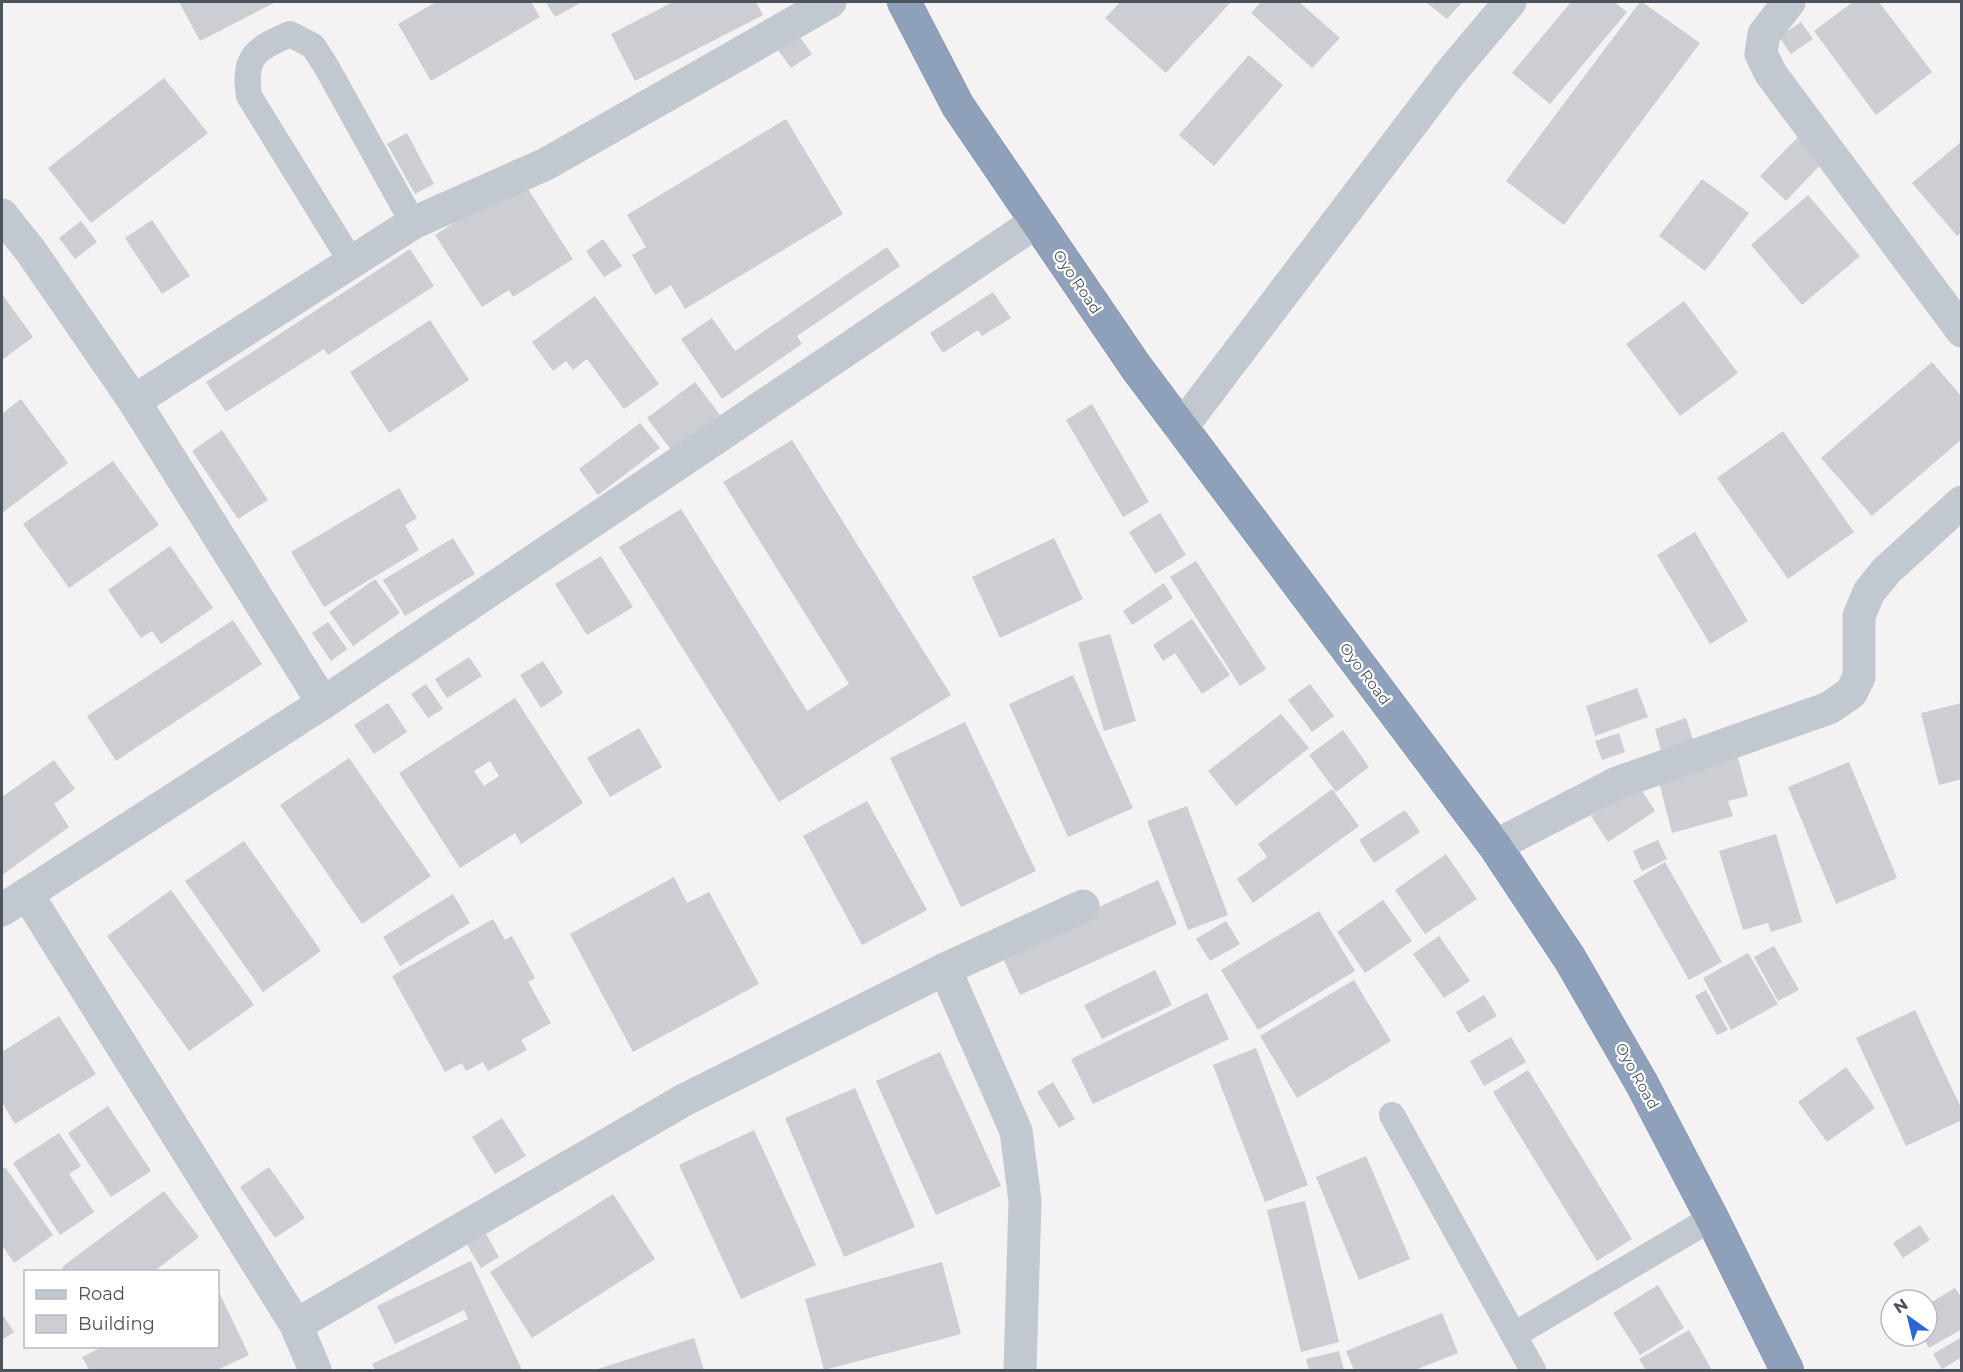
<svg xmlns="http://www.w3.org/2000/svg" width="1963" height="1372" font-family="Montserrat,sans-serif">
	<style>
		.building { fill: #ccced4; fill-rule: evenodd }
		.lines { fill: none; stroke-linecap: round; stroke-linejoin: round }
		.highway-casing { stroke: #7a8ba7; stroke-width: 34 }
		.lane { stroke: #c1c8cf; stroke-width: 26 }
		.street { stroke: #c1c8cf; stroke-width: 33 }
		.highway { stroke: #8fa0bb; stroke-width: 33 }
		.labels { text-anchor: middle; stroke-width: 4.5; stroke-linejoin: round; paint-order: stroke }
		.street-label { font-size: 15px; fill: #4b535d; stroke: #fff }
	</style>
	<rect width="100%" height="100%" fill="#f4f2f2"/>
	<g class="building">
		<polygon points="179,2 276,2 200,41"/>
		<polygon points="436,2 531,2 540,17 431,81 398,24"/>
		<polygon points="546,2 582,2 555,17"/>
		<polygon points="673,2 756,2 763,15 635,81 611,34"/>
		<polygon points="1120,2 1231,2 1166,73 1105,18"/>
		<polygon points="1261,2 1299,2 1340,38 1312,68 1251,13"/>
		<polygon points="1426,2 1462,2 1447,19"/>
		<polygon points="1571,2 1614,2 1627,12 1550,104 1512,73"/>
		<polygon points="1640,2 1642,2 1700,43 1564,225 1506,181"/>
		<polygon points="1853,2 1879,2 1932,72 1876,115 1814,31"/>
		<polygon points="1801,22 1813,39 1791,54 1779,37"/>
		<polygon points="799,36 812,54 791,68 778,50"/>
		<polygon points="1249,55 1283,85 1214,166 1179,135"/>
		<polygon points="164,78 208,133 91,223 48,168"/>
		<polygon points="786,119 843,214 685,309 671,285 655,295 632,255 646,247 627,215"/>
		<polygon points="407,133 434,184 415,194 387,144"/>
		<polygon points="1799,136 1825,160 1786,201 1760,176"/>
		<polygon points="1962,141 1962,232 1957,236 1912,183"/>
		<polygon points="1702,179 1749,213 1705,271 1659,236"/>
		<polygon points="522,180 573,259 513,297 509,290 482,307 435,235"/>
		<polygon points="1808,195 1860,256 1802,305 1751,245"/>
		<polygon points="152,220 190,276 162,294 125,238"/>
		<polygon points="81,221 97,242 75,259 59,238"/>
		<polygon points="603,239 622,266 604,277 586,251"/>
		<polygon points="887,247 900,266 797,336 802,344 722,399 681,339 712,318 735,351"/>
		<polygon points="410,249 434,286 328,355 324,349 226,412 206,382"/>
		<polygon points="993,292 1011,318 982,336 978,330 943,353 930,333"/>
		<polygon points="2,294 33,337 2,360"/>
		<polygon points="595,296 659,384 624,409 587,359 573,370 566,361 553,371 532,342"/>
		<polygon points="1684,301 1738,373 1680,416 1626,344"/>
		<polygon points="430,320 469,380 389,433 350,372"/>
		<polygon points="1932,362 1962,397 1962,439 1872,516 1821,458"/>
		<polygon points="695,382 720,415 672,451 647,418"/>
		<polygon points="21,399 68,463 2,513 2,414"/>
		<polygon points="1092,404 1149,502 1123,517 1066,420"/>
		<polygon points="640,423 660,448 598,495 579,469"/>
		<polygon points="222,430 268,500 238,519 192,451"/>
		<polygon points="1783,431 1854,532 1788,579 1717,478"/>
		<polygon points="792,440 951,695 779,802 619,547 681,509 807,711 849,684 723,482"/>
		<polygon points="113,461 159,525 69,588 23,524"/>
		<polygon points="399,488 417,518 405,525 419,550 324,607 291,552"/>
		<polygon points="1160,513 1186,555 1155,574 1129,532"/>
		<polygon points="1695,532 1748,621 1710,644 1657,555"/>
		<polygon points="453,538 475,574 405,616 383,580"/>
		<polygon points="1054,538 1083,599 1000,638 972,577"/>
		<polygon points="170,546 213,608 161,644 152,631 141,638 108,590"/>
		<polygon points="601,556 633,607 587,635 555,584"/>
		<polygon points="1196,561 1266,669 1240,686 1170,577"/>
		<polygon points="375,579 400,613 353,646 329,612"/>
		<polygon points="1164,583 1173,598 1132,625 1123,611"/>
		<polygon points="1192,619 1230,675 1202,694 1175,653 1163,661 1153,645"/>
		<polygon points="233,620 262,664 116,761 87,716"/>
		<polygon points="328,622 347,649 331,661 312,633"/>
		<polygon points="1110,634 1136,721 1104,731 1078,643"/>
		<polygon points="469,657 482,676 447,698 435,679"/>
		<polygon points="543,661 563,693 541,708 520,675"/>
		<polygon points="1073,675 1133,808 1068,837 1009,704"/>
		<polygon points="426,684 443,709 428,718 411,694"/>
		<polygon points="1310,684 1334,716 1312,732 1288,700"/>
		<polygon points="1637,688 1648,717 1595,736 1586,706"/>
		<path d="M515,698L583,803L521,844L515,833L460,868L399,773ZM490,761L499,776L484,786L474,771Z"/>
		<polygon points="388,703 407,732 374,754 354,725"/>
		<polygon points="1962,703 1962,779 1939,785 1921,713"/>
		<polygon points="1281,714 1309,748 1236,806 1208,771"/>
		<polygon points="1686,718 1694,743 1662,754 1655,729"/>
		<polygon points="965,722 1036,871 961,907 890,758"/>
		<polygon points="639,728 662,767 610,797 587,758"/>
		<polygon points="1343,730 1369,767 1336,792 1309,755"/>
		<polygon points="1619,733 1625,752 1602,760 1595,741"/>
		<polygon points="1737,754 1748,796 1728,801 1733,816 1672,833 1657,774"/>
		<polygon points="349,758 431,876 362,924 280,805"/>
		<polygon points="54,760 75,789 54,804 69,827 2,875 2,797"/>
		<polygon points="1849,762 1897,878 1836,904 1788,787"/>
		<polygon points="1639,786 1655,811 1608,842 1591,816"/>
		<polygon points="1332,789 1359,826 1253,903 1237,879 1267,857 1258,844"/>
		<polygon points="867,801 927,910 862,945 803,836"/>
		<polygon points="1187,806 1228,915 1188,930 1147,821"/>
		<polygon points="1405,810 1420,832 1374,863 1359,840"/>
		<polygon points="1776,834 1802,922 1771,932 1768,923 1743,930 1719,851"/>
		<polygon points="1658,840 1667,859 1642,871 1633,851"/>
		<polygon points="244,841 321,951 263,992 185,881"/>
		<polygon points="1446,854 1477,899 1425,934 1395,890"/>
		<polygon points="1665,862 1722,962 1689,980 1633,881"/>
		<polygon points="674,877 687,903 709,892 759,984 633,1052 570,934"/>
		<polygon points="1158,880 1177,924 1020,995 1000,952"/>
		<polygon points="171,890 254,1005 189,1051 107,936"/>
		<polygon points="453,894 470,923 400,966 383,937"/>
		<polygon points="1383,900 1412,941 1365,973 1337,932"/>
		<polygon points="1319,911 1355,971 1258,1030 1221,970"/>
		<polygon points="493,919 505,940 512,936 535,978 528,982 551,1023 521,1040 527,1050 488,1071 483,1062 466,1071 462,1063 445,1072 392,976"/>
		<polygon points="1226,921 1240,944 1210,961 1196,939"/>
		<polygon points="1439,936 1470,981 1444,998 1413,954"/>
		<polygon points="1774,946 1799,990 1778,1001 1754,957"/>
		<polygon points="1748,953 1778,1004 1731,1030 1703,978"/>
		<polygon points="1155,970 1172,1005 1102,1039 1084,1005"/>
		<polygon points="1354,980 1391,1041 1297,1098 1260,1036"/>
		<polygon points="1706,990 1728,1030 1717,1035 1695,996"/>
		<polygon points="1207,993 1229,1039 1093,1104 1071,1059"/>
		<polygon points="1484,995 1497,1016 1468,1033 1456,1012"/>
		<polygon points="1915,1010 1962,1110 1962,1120 1906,1146 1856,1038"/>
		<polygon points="59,1016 96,1074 15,1124 2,1102 2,1052"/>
		<polygon points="1511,1037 1526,1062 1484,1086 1470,1061"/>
		<polygon points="1256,1048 1308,1185 1265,1202 1213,1065"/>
		<polygon points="940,1052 1001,1186 936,1215 876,1081"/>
		<polygon points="1846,1067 1875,1108 1827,1142 1798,1102"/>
		<polygon points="1528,1070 1632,1239 1597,1261 1493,1092"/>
		<polygon points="1053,1082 1075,1119 1059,1128 1037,1092"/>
		<polygon points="855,1088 915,1227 844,1257 785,1118"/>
		<polygon points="108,1106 151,1171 111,1197 68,1133"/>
		<polygon points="502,1118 526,1156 495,1174 472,1137"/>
		<polygon points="754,1130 816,1265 741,1299 679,1165"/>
		<polygon points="59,1133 81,1166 69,1174 94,1212 60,1235 13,1163"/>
		<polygon points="1366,1156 1410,1259 1359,1280 1316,1177"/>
		<polygon points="5,1167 53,1235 14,1263 2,1245 2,1169"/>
		<polygon points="269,1167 305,1218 275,1238 240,1187"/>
		<polygon points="164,1191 199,1237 153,1272 65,1272 62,1267"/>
		<polygon points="613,1194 655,1259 532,1338 490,1272"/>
		<polygon points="1305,1201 1339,1342 1301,1352 1267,1210"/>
		<polygon points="1920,1225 1930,1240 1903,1258 1893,1243"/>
		<polygon points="485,1232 499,1257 481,1268 466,1243"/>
		<polygon points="471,1261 522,1370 375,1370 372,1364 468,1319 464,1310 395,1344 377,1306"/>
		<polygon points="942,1262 961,1334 824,1370 805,1299"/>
		<polygon points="1658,1285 1684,1328 1640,1355 1613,1313"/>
		<polygon points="1955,1288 1962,1298 1962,1329 1929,1348 1922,1336 1927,1336 1927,1305"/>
		<polygon points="218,1290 249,1355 217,1370 89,1370 82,1357 104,1346 218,1346"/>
		<polygon points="1442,1313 1458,1353 1415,1370 1354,1370 1346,1351"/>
		<polygon points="2,1314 14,1332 2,1340"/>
		<polygon points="1689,1330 1712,1370 1646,1370 1639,1359"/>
		<polygon points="1962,1337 1962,1357 1942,1369 1933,1354"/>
		<polygon points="694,1338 704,1370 595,1370"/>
		<polygon points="1339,1351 1344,1370 1309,1370 1306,1359"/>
	</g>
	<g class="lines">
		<defs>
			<polyline id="highway" points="904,2 958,106 1136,367 1495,846 1570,959 1642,1084 1712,1218 1787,1370"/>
		</defs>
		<use href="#highway" class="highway-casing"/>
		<g class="lane">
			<path d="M352,263L249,96C243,56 256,49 290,34L313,46L326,66L413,223"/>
			<polyline points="1392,1115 1533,1370"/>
			<polyline points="1514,1335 1712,1218"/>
		</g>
		<g class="street">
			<polyline points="1789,2 1764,34 1761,54 1771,74 1962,331"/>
			<polyline points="2,215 30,250 134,401 323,703"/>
			<polyline points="134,401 413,223 546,164 830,2"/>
			<polyline points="1181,428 1451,72 1510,2"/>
			<polyline points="1495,846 1617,783 1829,708 1851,693 1859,677 1859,616 1869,592 1887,570 1962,502"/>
			<polyline points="27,894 296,1325 315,1370"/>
			<polyline points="2,910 323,703 1036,222"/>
			<polyline points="945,969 1016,1131 1025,1201 1020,1370"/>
			<polyline points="296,1325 684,1100 945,969 1083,906"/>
		</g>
		<use href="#highway" class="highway"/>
	</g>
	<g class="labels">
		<g class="street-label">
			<text transform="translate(1077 282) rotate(56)" y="5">Oyo Road</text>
			<text transform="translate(1365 674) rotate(53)" y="5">Oyo Road</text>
			<text transform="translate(1637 1076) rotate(61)" y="5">Oyo Road</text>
		</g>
	</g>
	<rect width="1963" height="1372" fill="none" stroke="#4b535d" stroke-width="6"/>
	<rect x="24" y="1270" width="195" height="78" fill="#ffffff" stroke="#b7babe" stroke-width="1.5"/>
	<rect x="36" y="1290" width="30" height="9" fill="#c1c8cf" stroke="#b7babe" stroke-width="1.5"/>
	<text x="78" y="1300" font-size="18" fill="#4b535d">Road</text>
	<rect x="36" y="1315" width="30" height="18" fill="#ccced4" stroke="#b7babe" stroke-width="1.5"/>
	<text x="78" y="1330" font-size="18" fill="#4b535d">Building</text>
	<g transform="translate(1909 1318) rotate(326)"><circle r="28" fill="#ffffff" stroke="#b7babe" stroke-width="1.5"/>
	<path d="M0-4.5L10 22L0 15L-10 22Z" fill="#2d66d3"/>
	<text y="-9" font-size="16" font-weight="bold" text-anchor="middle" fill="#4b535d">N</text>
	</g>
</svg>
